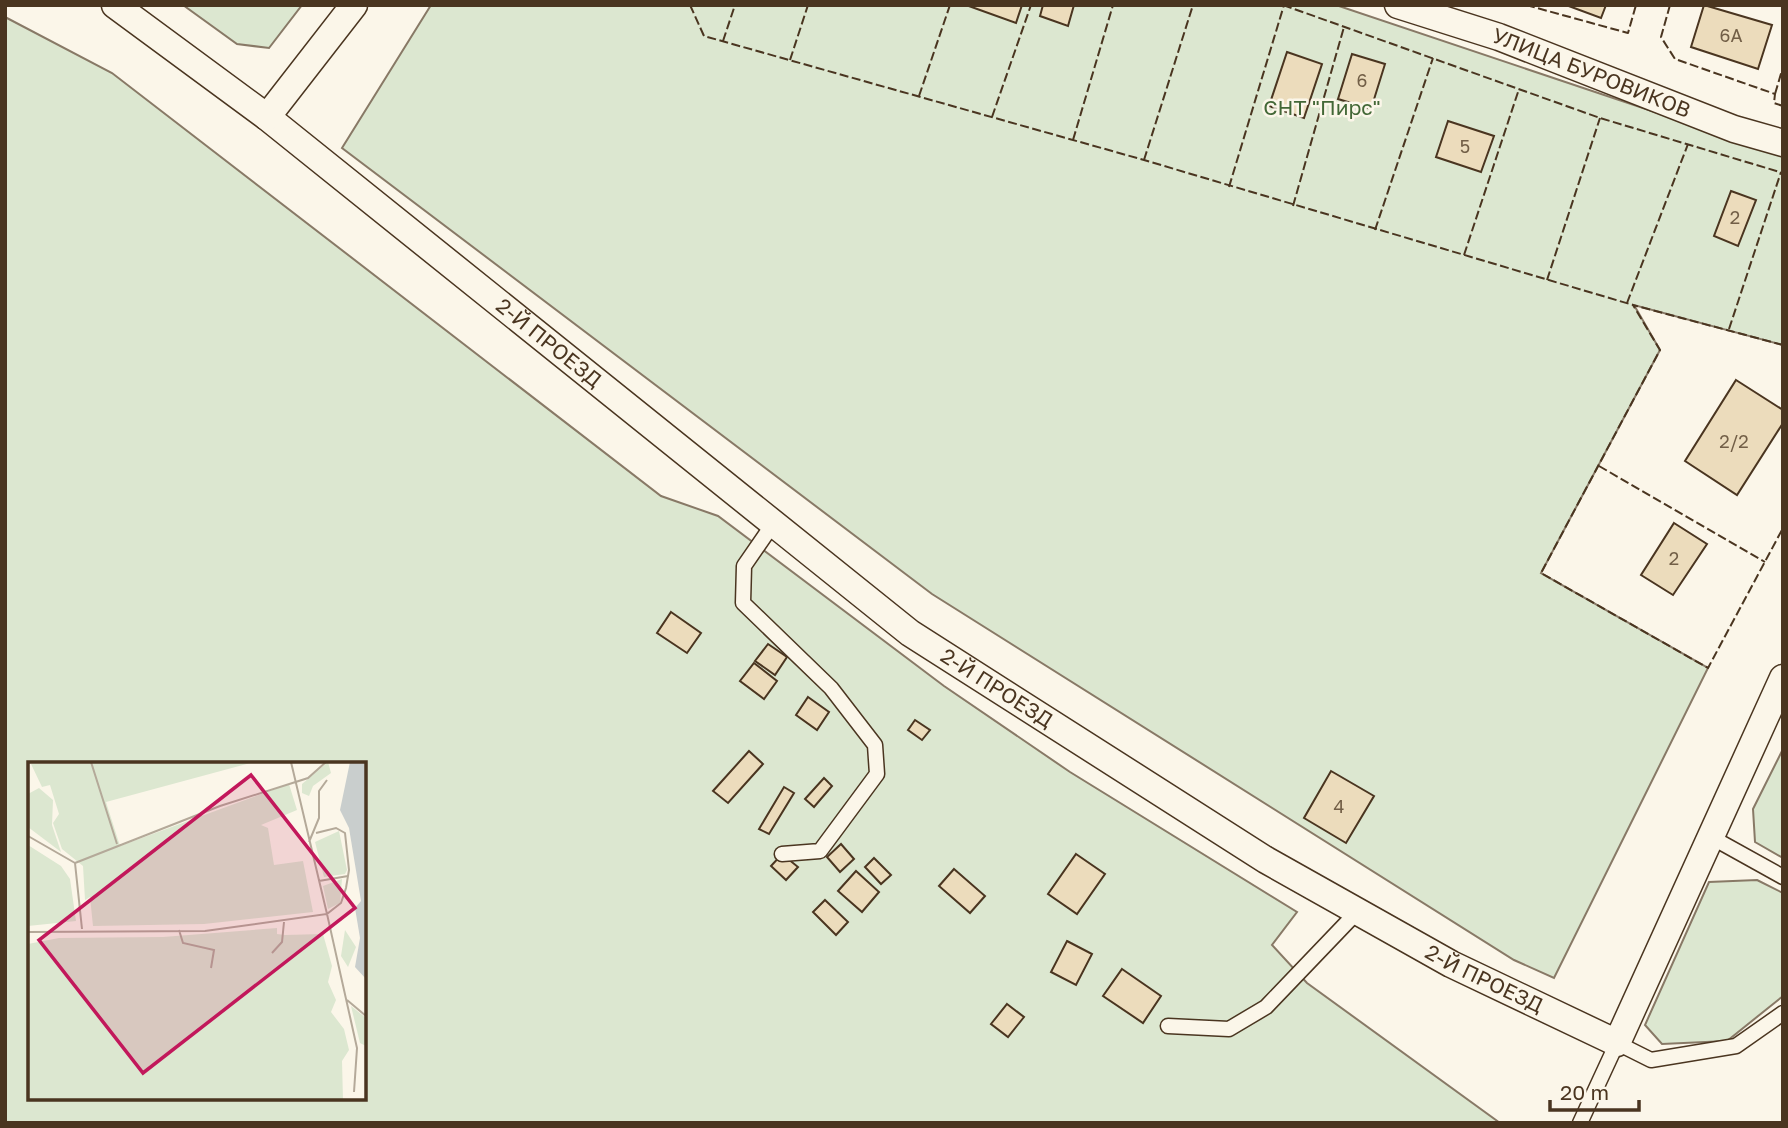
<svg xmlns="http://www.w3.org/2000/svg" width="1788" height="1128" font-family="'Golos Text',sans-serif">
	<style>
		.green { fill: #dce7d0; stroke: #887966; stroke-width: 2; fill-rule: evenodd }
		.building { fill: #ecdcbc; stroke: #4a3520; stroke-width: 2 }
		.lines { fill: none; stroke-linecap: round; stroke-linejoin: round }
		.lane-casing { stroke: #4a3520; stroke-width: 17 }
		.street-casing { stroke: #4a3520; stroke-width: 29 }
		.lane { stroke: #fbf6e9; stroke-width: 14 }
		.street { stroke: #fbf6e9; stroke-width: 26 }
		.fence { stroke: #4a3520; stroke-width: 2; stroke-dasharray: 9 3.5; stroke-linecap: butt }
		.labels { text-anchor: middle; stroke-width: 5; stroke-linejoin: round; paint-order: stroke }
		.number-label { font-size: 18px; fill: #725f47 }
		.street-label { font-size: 21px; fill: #4a3520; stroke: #fbf6e9 }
		.park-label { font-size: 21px; fill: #436837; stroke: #fbf6e9 }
		.inset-road { fill: none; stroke: #b4a999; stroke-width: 2 }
		.view { fill: #c2185b; fill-opacity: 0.15; stroke: #c2185b; stroke-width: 3.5 }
		.inset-edge { fill: none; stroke: #4a3520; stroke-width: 3.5 }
	</style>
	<rect width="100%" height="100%" fill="#fbf6e9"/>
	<g class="green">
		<polygon points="183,5 302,5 269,48 237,44"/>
		<polygon points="431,5 1336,5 1783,155 1783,345 1634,305 1660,350 1541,573 1708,668 1554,978 1514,960 932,594 342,148"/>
		<path d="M5,17L112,73L661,496L718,516L944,686L1070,772L1297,912L1272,945L1307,983L1500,1123H5ZM30,764H364V1098H30Z"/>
		<polygon points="1783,749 1783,858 1755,842 1753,809"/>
		<polygon points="1757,880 1783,893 1783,996 1727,1041 1662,1044 1645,1025 1709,882"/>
	</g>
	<g class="building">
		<polygon points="966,5 1022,5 1016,23"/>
		<polygon points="1043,5 1074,5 1068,26 1040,16"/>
		<polygon points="1566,5 1606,5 1601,18"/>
		<polygon points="1704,5 1772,25 1758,69 1691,47"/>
		<polygon points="1287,52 1322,64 1304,118 1269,106"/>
		<polygon points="1352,54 1385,64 1371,109 1338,99"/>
		<polygon points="1448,121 1494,136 1481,172 1436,157"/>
		<polygon points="1731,191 1756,200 1738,246 1714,236"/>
		<polygon points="1736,380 1783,410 1783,423 1737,495 1685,461"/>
		<polygon points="1674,523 1707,544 1673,595 1641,575"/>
		<polygon points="671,612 701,633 687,653 657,633"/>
		<polygon points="768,644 787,657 775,675 755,661"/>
		<polygon points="754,663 777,681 764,699 740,681"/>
		<polygon points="808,697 829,712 817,730 796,715"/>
		<polygon points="915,720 930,730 922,740 908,730"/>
		<polygon points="749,751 763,764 728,803 713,791"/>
		<polygon points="1331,771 1374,796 1346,843 1304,818"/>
		<polygon points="824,778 832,786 814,807 805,799"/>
		<polygon points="784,787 794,793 769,834 759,829"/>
		<polygon points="841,844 854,859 840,872 827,857"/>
		<polygon points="782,854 798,867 786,880 771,866"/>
		<polygon points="1076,854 1105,874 1077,914 1048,894"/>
		<polygon points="874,858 891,875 881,884 865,867"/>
		<polygon points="954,869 985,896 970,913 939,886"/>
		<polygon points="856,871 879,892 862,912 838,891"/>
		<polygon points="825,900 848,922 836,935 813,912"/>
		<polygon points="1067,941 1092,954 1076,985 1051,972"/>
		<polygon points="1122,969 1161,996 1143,1023 1103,996"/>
		<polygon points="1007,1004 1024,1017 1008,1037 991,1024"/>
	</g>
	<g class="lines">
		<defs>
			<g id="lane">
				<polyline points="773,524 744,566 743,603 831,688 875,745 877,774 820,851 782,854"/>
				<polyline points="1711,837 1783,877"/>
				<polyline points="1168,1026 1229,1029 1266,1007 1357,912"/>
				<polyline points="1580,1123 1617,1043 1651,1060 1736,1046 1783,1013"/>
			</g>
			<g id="street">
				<path id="s1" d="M115,5L267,117L910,633L1266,860L1451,964L1617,1043L1783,678"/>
				<path id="s2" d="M1398,5L1499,37L1734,129L1783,143"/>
				<polyline points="267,117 354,5"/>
			</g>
		</defs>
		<use href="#lane" class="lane-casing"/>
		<use href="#street" class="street-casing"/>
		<use href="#lane" class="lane"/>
		<use href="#street" class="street"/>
		<g class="fence">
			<polyline points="690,5 704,36 1144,160 1633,305"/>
			<polyline points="1283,5 1600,118 1783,173"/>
			<polyline points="1526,5 1628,33 1636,5"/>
			<polyline points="1670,5 1661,37 1675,59 1775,94 1774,103 1783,106"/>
			<polyline points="723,41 735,5"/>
			<polyline points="790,60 808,5"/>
			<polyline points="1775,94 1783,67"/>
			<polyline points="919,96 950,5"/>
			<polyline points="992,117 1031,5"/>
			<polyline points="1073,140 1113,5"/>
			<polyline points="1144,160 1193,5"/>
			<polyline points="1229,187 1284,5"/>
			<polyline points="1293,206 1344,27"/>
			<polyline points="1375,230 1433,58"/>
			<polyline points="1464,255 1519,89"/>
			<polyline points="1547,280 1600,118"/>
			<polyline points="1627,303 1688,144"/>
			<polyline points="1729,329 1781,172"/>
			<polyline points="1783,345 1633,305 1660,350 1541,573 1708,668 1783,528"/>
			<polyline points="1599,466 1765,562"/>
		</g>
	</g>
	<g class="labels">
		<g class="number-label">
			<text x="1731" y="42">6А</text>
			<text x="1362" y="87">6</text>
			<text x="1465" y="153">5</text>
			<text x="1735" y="224">2</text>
			<text x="1734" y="448">2/2</text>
			<text x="1674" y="565">2</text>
			<text x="1339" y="813">4</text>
		</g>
		<g class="street-label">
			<text dy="7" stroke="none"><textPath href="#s2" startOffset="205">УЛИЦА БУРОВИКОВ</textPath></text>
			<text dy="7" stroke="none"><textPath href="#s1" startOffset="550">2-Й ПРОЕЗД</textPath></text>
			<text dy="7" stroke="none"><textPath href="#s1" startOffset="1116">2-Й ПРОЕЗД</textPath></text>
			<text dy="7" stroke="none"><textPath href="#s1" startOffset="1684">2-Й ПРОЕЗД</textPath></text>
		</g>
		<g class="park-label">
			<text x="1322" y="115">СНТ "Пирс"</text>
		</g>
	</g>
	<g transform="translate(28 762)">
		<rect width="338" height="338" fill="#fbf6e9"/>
		<path d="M226,0L78,40L92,84L261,22L269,48L233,63L240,66L246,103L275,99L285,150L176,162L65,164L62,135L57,138L55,104L34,87L25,61L31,52L22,23L14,25L3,2ZM300,0L303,11L285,24L281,34L274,31V22ZM11,26L25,38L24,63L33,90L0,65V32ZM311,69L319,108L317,112L296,115L287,80ZM0,83L33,104L42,117L48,159L0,164ZM314,117L312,141L300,147L295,124ZM249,166V172L257,173L295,172L304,204L300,220L308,238L303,250L316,267L321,288L314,299L315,338H0V182L31,176L135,175ZM317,168L328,185L320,205L313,194ZM323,244L338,256V284L332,281Z" fill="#dce7d0"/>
		<path d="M322,0H338V217L327,205L332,176L327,146L333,139L321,66L312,48Z" fill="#c9cecd"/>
		<path class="inset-road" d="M63,0L89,82M288,71L308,66L317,71L321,108L318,126L313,141L299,152L329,286L326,330M0,74L47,101M281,80L291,56V29L299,18M47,101L192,44L280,16L298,0M47,101L54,167M291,119L320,114M151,168L155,181L186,188L183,206M0,170L177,169L299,152L263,0M244,191L254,180L256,160M319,238L338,254"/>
		<path class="view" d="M223,13L327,146L115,311L11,178Z"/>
		<rect width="338" height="338" class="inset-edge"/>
	</g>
	<rect width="1788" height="1128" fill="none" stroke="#4a3520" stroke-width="14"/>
	<path d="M1550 1100v10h89v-10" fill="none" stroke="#4a3520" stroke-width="3.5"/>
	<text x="1560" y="1100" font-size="21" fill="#4a3520" stroke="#fbf6e9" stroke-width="5" paint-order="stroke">20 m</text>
</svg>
